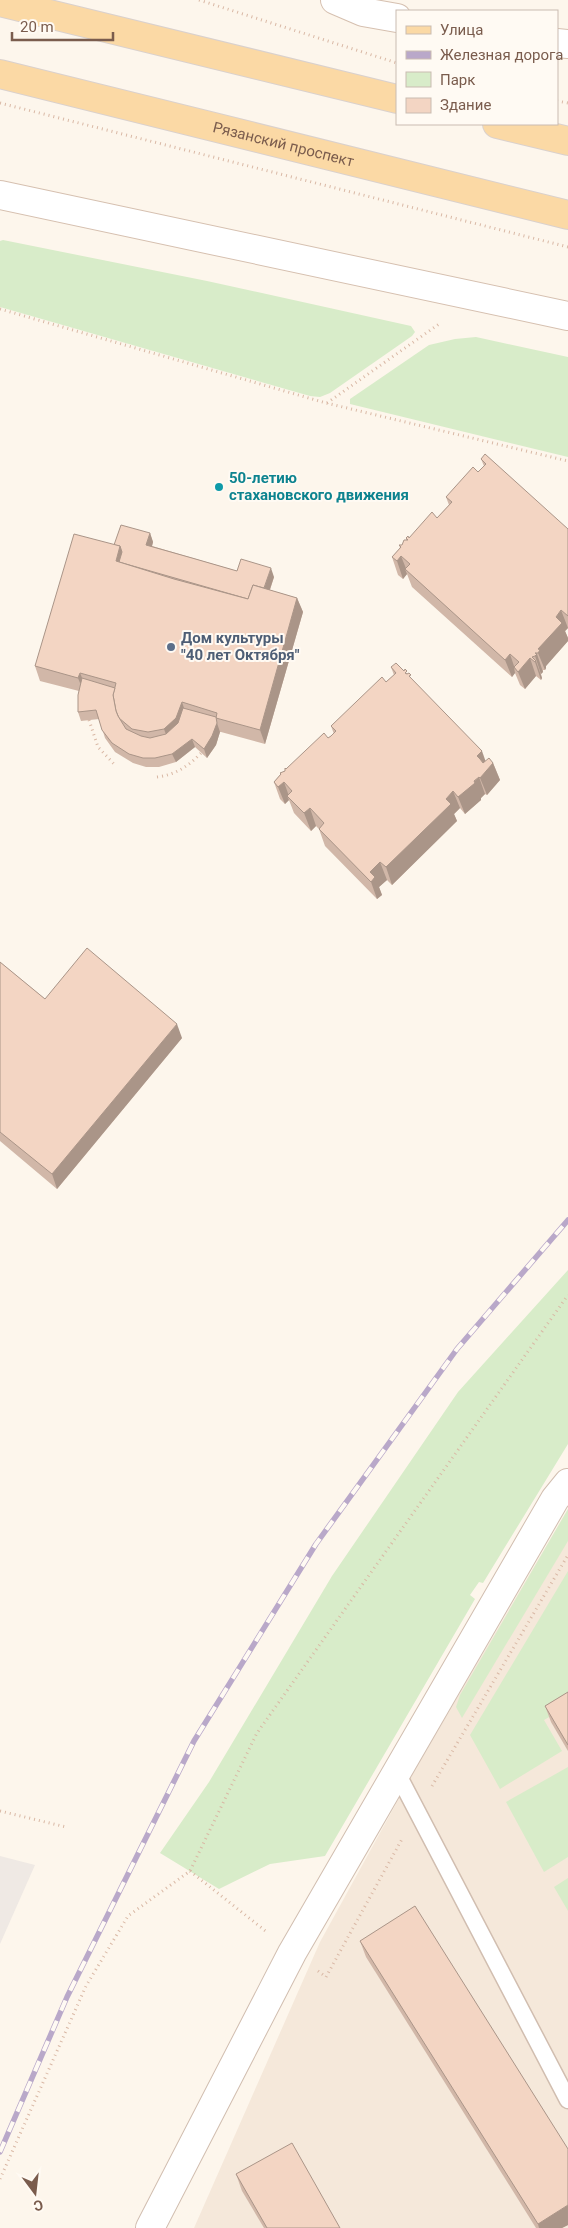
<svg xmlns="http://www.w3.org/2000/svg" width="568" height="2228" font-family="Roboto,sans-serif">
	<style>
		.residential { fill: #f5e8da }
		.industrial { fill: #efe9e4 }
		.green { fill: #d8ecc9 }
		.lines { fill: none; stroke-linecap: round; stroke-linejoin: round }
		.service-casing { stroke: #d1beb0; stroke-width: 19 }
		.minor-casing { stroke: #d1beb0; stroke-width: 30 }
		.secondary-casing { stroke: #d6c0b0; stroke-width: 30 }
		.primary-casing { stroke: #dad1cd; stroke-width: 30 }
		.path { stroke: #d9b8a5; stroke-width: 3; stroke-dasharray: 1 4; stroke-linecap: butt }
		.service { stroke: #fff; stroke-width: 16 }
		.minor { stroke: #fff; stroke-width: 28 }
		.secondary { stroke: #fff; stroke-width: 28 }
		.primary { stroke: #fbd9a5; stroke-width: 28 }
		.rail-casing { stroke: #b9a8c9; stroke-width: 5.5 }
		.rail { stroke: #fffaf3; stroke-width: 4; stroke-dasharray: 11; stroke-linecap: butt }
		.path-bridge { stroke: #d9b8a5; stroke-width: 3; stroke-dasharray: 1 4; stroke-linecap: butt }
		.wall { fill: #d1b7a8 }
		.shaded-wall { fill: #aa9588 }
		.building { fill: #f3d5c3; stroke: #aa9588 }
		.culture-dot { fill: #0f9aa8; stroke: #fffaf3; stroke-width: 2 }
		.service-dot { fill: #5c6f8a; stroke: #fffaf3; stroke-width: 2 }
		.labels { text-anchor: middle; stroke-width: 4; stroke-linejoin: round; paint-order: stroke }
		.street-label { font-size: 15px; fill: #7a5c4d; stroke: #fffaf3 }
		.culture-label { font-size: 15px; font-weight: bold; fill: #0d838f; stroke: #fffaf3; text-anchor: start }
		.service-label { font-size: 15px; font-weight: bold; fill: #4e5e75; stroke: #fffaf3; text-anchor: start }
	</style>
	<rect width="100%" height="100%" fill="#fdf6ec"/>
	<polygon class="residential" points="568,1509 568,2228 194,2228 320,1942 414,1771"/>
	<polygon class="industrial" points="0,1856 35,1865 0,1944"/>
	<g class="green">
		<polygon points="3,240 207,281 411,326 415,332 412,336 330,393 320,397 310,396 0,307 0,241"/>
		<polygon points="476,337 568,357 568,457 350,404 350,399 429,345 455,339"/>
		<polygon points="568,1270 568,1444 483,1583 479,1582 470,1595 475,1599 325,1856 270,1864 219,1889 160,1853 209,1782 332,1576 458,1392"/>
		<polygon points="568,1509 568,1541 462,1718 456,1707 460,1695"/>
		<polygon points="568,1571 568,1706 544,1720 562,1751 500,1789 470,1735"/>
		<polygon points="568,1767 568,1857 544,1872 506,1802"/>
		<polygon points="568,1878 568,1911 554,1887"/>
	</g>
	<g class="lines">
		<defs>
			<polyline id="service" points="396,1771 568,2100"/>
			<polyline id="minor" points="150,2228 292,1953 555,1499 568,1483"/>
			<g id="secondary">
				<polyline points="335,0 363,12 397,18"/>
				<polyline points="557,43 568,44"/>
				<polyline points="0,195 568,316"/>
			</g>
			<g id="primary">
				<polyline points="0,2 397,99"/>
				<path id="s1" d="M0,74L568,215"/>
				<polyline points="497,124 568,141"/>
			</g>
		</defs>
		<use href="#service" class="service-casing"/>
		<use href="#minor" class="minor-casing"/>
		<use href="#secondary" class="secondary-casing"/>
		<use href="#primary" class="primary-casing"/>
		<g class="path">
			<polyline points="199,0 397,63"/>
			<polyline points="557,101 568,103"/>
			<polyline points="0,309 326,403 568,461"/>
			<polyline points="327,403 439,324"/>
			<polyline points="89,720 98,747 115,765"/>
			<path d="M157,777C175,775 189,766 201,753"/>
			<polyline points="432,1786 568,1555"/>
			<polyline points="0,1811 66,1827"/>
			<polyline points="190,1871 268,1933"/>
			<polyline points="318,1971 326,1977 402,1839"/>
			<polyline points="0,2179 86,1986 128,1916 190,1871 257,1733 568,1295"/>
		</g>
		<use href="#service" class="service"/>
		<use href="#minor" class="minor"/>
		<use href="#secondary" class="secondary"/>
		<use href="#primary" class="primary"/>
		<defs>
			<polyline id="rail" points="0,2152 67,1997 194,1741 316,1544 457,1349 568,1220"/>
		</defs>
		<use href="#rail" class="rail-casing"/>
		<use href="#rail" class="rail"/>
		<polyline class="path-bridge" points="0,103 568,247"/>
	</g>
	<g class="wall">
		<polygon points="481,459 568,529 568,628 565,631 568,638 568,641 546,666 546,668 545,670 543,670 543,672 541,674 542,678 541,680 536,676 525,689 520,685 515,673 512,677 412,587 407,574 403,579 398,575 392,557 400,548 399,545 402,545 406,540 406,538 409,538 437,518 449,505 446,497 478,472 484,466"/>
		<polygon points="150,533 153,542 152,546 237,571 274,577 270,590 297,598 303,612 265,744 221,732 220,732 216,745 207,758 195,747 176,762 159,767 146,767 133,763 115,752 105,738 99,719 81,721 78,712 79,691 40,681 35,666 114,545"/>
		<polygon points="391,667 404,671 408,674 412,680 485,761 493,763 500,780 487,795 485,794 481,798 481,800 465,814 460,808 454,814 457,821 392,885 387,880 379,887 382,895 377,899 325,846 319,829 316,826 311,831 294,813 289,800 285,804 280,799 274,782 280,775 280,773 285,771 286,769 328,738 334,734 331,726 386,682 394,675"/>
		<polygon points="0,962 45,999 182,1038 57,1189 0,1141"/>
		<polygon points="568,1692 568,1751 551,1722 545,1706"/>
		<polygon points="360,1941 568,2225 562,2228 536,2228 366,1957"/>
		<polygon points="236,2174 340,2228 264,2228 242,2191"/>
	</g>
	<g class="shaded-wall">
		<polygon points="150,533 153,542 150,554 146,545"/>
		<polygon points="120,546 126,561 123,568 116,561"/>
		<polygon points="401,556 407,571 405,569 407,574 403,579 397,561"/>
		<polygon points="271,568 274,577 266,601 263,592"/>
		<polygon points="297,598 303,612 265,744 260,730"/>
		<polygon points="561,610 568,628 565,631 568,638 568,641 546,666 546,668 545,670 538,653 538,649 556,617"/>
		<polygon points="510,654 515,669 514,667 515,673 512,677 505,660"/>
		<polygon points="537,654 543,672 541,674 535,656"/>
		<polygon points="530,658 536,676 525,689 518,672"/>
		<polygon points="536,661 542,678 541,680 535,662"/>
		<polygon points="80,673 86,687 84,693 78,678"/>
		<polygon points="182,702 187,717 169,743 164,729"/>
		<polygon points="217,723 220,732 216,745 207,758 204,749"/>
		<polygon points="192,739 195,747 176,762 172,754"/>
		<polygon points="482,751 488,768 477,756"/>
		<polygon points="493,763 500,780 487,795 480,778"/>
		<polygon points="479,777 485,794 481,798 481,800 465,814 458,797"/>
		<polygon points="284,782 290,799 287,796 289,800 285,804 278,787"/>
		<polygon points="453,791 460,808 454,814 457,821 392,885 386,867"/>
		<polygon points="310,808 316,826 311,831 304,813"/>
		<polygon points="380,862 387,880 379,887 382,895 377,899 371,882 370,872"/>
		<polygon points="177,1024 182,1038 57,1189 52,1174"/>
		<polygon points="568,2205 568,2225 562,2228 539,2228 538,2224"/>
	</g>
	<g class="building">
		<polygon points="485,454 568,529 568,616 561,610 556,617 562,623 538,649 540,650 538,653 535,653 537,654 535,656 532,657 536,661 535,662 530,658 518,672 514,667 519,662 510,654 505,660 405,569 410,564 401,556 397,561 392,557 401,547 399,545 402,545 404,540 408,540 406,538 408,536 409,538 432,512 437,518 452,502 446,497 473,467 478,472 486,464 481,459"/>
		<polygon points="121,525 150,533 146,545 192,558 237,571 241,559 271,568 264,588 253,585 248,599 119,562 122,552 120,546 114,545"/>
		<polygon points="74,534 120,546 116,561 174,579 248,599 253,585 297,598 260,730 216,718 217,713 182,702 176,718 164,729 148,732 132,729 119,718 116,711 113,695 116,683 80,673 78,678 35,666"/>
		<polygon points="396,663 404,671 405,669 407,671 405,673 407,674 409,673 411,675 409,676 482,751 477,756 480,759 483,763 489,758 493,763 480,778 479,777 474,781 475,783 458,797 453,791 446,799 451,804 386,867 380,862 370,872 375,877 371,882 319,829 324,823 310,808 304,813 287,796 292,791 284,782 278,787 274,782 281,774 280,773 285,771 285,768 286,769 324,733 328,738 331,736 336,731 331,726 382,677 386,682 396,673 391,667"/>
		<polygon points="82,678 115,688 113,695 116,711 118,716 126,729 141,736 150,738 166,734 178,723 183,708 216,717 217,723 212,736 204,749 192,739 172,754 155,758 143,758 129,754 112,743 102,730 96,710 78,712 78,695"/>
		<polygon points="87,948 177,1024 52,1174 0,1132 0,962 45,999"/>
		<polygon points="568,1692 568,1745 545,1706"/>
		<polygon points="415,1906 568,2149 568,2205 538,2224 360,1941"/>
		<polygon points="292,2143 340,2228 267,2228 236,2174"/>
	</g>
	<circle class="culture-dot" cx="219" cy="487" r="5"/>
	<circle class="service-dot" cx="171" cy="647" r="5"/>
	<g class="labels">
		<g class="street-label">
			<text dy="5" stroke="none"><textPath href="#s1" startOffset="292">Рязанский проспект</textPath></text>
		</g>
		<g class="culture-label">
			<text x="229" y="483">50-летию<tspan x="229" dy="17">стахановского движения</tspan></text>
		</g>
		<g class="service-label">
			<text x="181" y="643">Дом культуры<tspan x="181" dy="17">"40 лет Октября"</tspan></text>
		</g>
	</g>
	<rect x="396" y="10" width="162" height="115" fill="#fffaf3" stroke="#cabbb1"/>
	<rect x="406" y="26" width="25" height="8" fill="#fbd9a5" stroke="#cabbb1"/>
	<text x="440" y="35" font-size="15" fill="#7a5c4d">Улица</text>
	<rect x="406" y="51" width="25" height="8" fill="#b9a8c9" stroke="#cabbb1"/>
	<text x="440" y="60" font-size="15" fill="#7a5c4d">Железная дорога</text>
	<rect x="406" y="72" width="25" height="15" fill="#d8ecc9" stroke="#cabbb1"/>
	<text x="440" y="85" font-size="15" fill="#7a5c4d">Парк</text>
	<rect x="406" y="98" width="25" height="15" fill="#f3d5c3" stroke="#cabbb1"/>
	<text x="440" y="110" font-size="15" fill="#7a5c4d">Здание</text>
	<g transform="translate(35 2193) rotate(165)" stroke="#fffaf3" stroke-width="4" paint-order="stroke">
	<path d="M0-4L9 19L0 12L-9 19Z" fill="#7a5c4d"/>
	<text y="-8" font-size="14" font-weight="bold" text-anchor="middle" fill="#7a5c4d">С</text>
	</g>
	<path d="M12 32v8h101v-8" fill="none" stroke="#7a5c4d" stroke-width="2.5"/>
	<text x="20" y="32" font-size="15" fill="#7a5c4d" stroke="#fffaf3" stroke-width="4" paint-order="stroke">20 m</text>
</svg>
